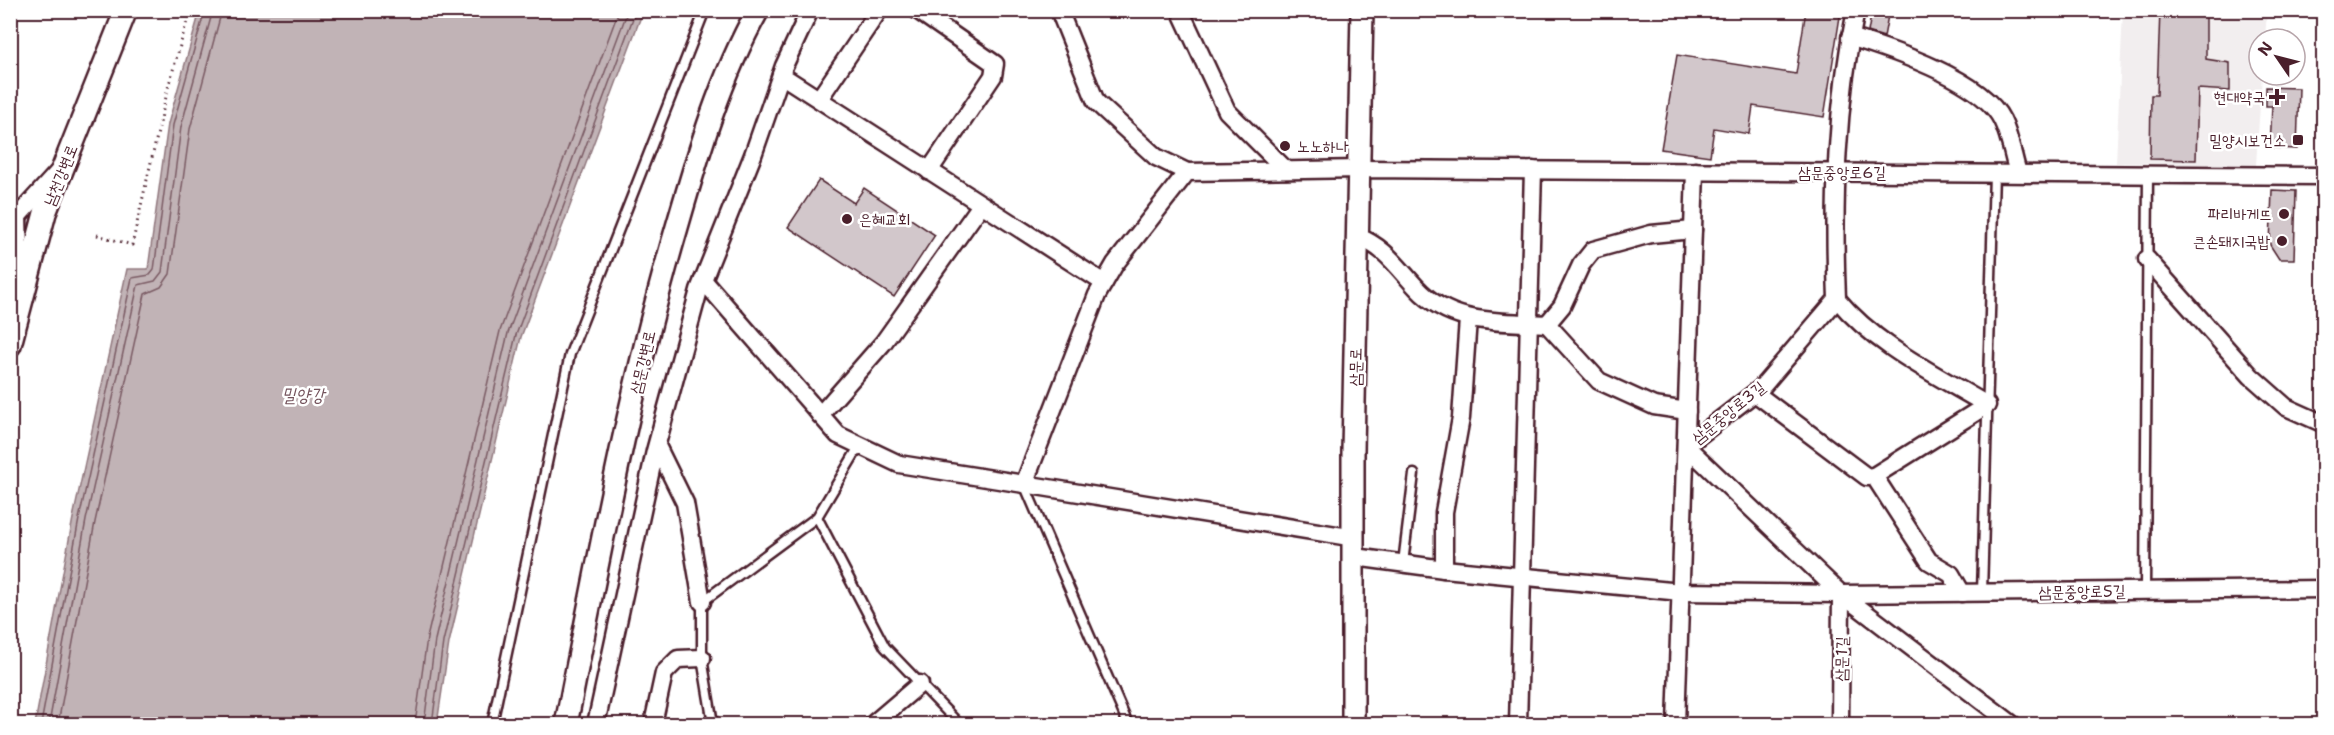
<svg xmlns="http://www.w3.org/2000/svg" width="2334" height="735" font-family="'Shantell Sans','Poor Story',sans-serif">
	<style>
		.built { fill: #f2eeef }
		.water { fill: #c1b3b6; stroke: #91787e; stroke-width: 1.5 }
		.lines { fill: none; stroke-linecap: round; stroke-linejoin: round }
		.shore { stroke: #7a5a63; stroke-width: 1.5 }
		.stream { stroke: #91787e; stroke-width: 5 }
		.building { fill: #d2c7cb; stroke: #4a1f2b; stroke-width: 1.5 }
		.service-casing { stroke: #4a1f2b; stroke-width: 13 }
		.minor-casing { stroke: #4a1f2b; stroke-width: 21 }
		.tertiary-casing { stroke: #4a1f2b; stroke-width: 26 }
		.path { stroke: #4a1f2b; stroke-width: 3; stroke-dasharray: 1.5 4.5; stroke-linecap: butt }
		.service { stroke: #fff; stroke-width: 8 }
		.minor { stroke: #fff; stroke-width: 16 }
		.tertiary { stroke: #fff; stroke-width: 21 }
		.poi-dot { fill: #4a1f2b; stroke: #fff; stroke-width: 2 }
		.labels { text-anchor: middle; stroke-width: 5; stroke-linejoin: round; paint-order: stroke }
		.poi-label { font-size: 16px; fill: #4a1f2b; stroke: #fff; text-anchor: end }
		.street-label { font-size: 16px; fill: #4a1f2b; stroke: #fff }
		.water-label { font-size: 18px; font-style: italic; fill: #74535c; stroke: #fff }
	</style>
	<rect width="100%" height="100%" fill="#fff"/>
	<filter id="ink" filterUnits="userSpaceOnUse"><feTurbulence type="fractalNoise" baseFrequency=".0167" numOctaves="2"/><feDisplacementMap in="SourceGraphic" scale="12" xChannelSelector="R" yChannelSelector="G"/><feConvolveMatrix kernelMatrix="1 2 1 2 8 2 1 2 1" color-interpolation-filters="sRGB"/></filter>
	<g filter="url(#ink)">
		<polygon class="built" points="2123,11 2267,11 2265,39 2259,39 2259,75 2262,75 2256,165 2116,163"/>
		<polygon class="water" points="200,11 643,11 521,337 449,643 437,724 35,724 73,518 127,269 148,269 168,124"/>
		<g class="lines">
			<g class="shore">
				<polyline points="41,724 79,519 132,278 150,275 154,270 173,125 205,10"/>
				<polyline points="49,724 86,520 138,285 155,281 162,272 181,127 213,10"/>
				<polyline points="58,724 95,522 145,294 161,287 170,274 190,129 222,10"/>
				<polyline points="415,724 427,638 500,331 619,10"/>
				<polyline points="424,724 435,640 508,333 628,10"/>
				<polyline points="432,724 443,642 516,335 636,10"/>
			</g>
			<polyline class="stream" points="10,112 13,129"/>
		</g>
		<g class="building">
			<polygon points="1806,10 1841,10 1824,117 1753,106 1749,134 1714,128 1710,156 1661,149 1677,55 1796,74"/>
			<polygon points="1872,10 1889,10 1884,37 1868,32"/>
			<polygon points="2160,10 2206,10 2206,59 2230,63 2230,91 2198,89 2196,160 2150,159 2151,95 2157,95"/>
			<polygon points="2266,87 2299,88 2297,149 2270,148 2272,106 2266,106"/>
			<polygon points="819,180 854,203 864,188 935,235 894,297 788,227"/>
			<polygon points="2272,190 2296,191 2294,259 2279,259 2270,245"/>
		</g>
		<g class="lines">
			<defs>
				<g id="service">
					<polyline points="1024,484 1128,724"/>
					<polyline points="817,517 885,647 959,724"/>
					<polyline points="1403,563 1414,474"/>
					<polyline points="2145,591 2148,174"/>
					<polyline points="1982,593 1994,173"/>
					<polyline points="492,724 570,354 705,10"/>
					<polyline points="713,724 702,658 702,602 817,517 860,445"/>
				</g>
				<g id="minor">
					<polyline points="917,10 995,64 993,76 929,171"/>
					<polyline points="1059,10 1096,102 1156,157 1187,172"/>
					<polyline points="1180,10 1227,111 1286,170"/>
					<path d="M1856,10C1836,106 1833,201 1837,299L1761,388L1686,446L1841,594L2012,724"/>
					<path d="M1850,37C1892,50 1982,79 2002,120C2010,136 2013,157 2018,173"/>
					<polyline points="781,75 1104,283"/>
					<polyline points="819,99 879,10"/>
					<polyline points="10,207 18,216 19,254 25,284"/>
					<polyline points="18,216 60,170"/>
					<path d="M1358,237C1384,246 1398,268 1417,288C1452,326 1499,321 1547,324L1562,306L1581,265L1593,250L1651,234L1693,230"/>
					<polyline points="2147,259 2251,376 2286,407 2324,424"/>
					<polyline points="703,280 838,435 899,464 1024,484"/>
					<polyline points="1547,324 1599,381 1654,406 1687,411"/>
					<path d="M1755,393L1867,477L1874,476L1987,405C1935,374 1876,346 1837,299"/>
					<polyline points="820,415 883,343 981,205"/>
					<polyline points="657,446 685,503 702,602"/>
					<polyline points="1874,476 1929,561 1951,574 1962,593"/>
					<polyline points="1355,538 1024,484 1097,295 1115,264 1187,172 1360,169 2324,176"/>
					<polyline points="1355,557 1444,569 1681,592 1841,594 2324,589"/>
					<polyline points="1444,569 1444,512 1461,418 1468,319"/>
					<polyline points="596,724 655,451 699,290 753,155 784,66 810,10"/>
					<polyline points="653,724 664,673 678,659 702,658"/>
					<polyline points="873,724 920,684"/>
					<polyline points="1518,724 1533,170"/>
					<polyline points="1676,724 1695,171"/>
					<polyline points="1840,724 1841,594"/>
				</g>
				<g id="tertiary">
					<polyline points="10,345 45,213 126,10"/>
					<path d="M566,724C599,558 629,390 677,227C698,154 720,78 758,10"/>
					<polyline points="1353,724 1353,451 1362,10"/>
				</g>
			</defs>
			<use href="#service" class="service-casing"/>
			<use href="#minor" class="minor-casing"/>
			<use href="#tertiary" class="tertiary-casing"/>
			<polyline class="path" points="97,235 132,245 168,88 190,10"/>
			<use href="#service" class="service"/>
			<use href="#minor" class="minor"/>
			<use href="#tertiary" class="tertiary"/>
		</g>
	</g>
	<g class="poi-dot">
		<path d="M2274 88h6v6h6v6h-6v6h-6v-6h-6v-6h6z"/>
		<rect x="2292" y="134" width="12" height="12" rx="3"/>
		<circle cx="1285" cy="146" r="6"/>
		<circle cx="2284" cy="214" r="6"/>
		<circle cx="847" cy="219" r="6"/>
		<circle cx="2282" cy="241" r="6"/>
	</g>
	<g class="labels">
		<g class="poi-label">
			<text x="2265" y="103">현대약국</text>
			<text x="2286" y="146">밀양시보건소</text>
			<text x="1297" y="152" text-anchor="start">노노하나</text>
			<text x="2272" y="220">파리바게뜨</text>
			<text x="859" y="225" text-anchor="start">은혜교회</text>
			<text x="2270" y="247">큰손돼지국밥</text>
		</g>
		<g class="street-label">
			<text x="1842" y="178">삼문중앙로6길</text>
			<text transform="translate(60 175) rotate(-68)" y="6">남천강변로</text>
			<text transform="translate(642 362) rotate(-77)" y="6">삼문강변로</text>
			<text transform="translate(1355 367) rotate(-89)" y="6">삼문로</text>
			<text transform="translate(1728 412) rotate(-39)" y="6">삼문중앙로3길</text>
			<text transform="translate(2082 591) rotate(-1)" y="6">삼문중앙로5길</text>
			<text transform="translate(1841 659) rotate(-89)" y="6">삼문1길</text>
		</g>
		<g class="water-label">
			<text x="303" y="401">밀양강</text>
		</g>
	</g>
	<rect width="2334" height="735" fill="none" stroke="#fff" stroke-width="36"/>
	<rect x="18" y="18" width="2298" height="699" fill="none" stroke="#4a1f2b" stroke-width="2" filter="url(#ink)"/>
	<g transform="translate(2277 57) rotate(305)"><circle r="28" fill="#ffffff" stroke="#b7a5aa" stroke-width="1.5"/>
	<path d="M0-4.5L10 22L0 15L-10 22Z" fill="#4a1f2b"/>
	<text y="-9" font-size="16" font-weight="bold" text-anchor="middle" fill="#4a1f2b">N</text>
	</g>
</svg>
